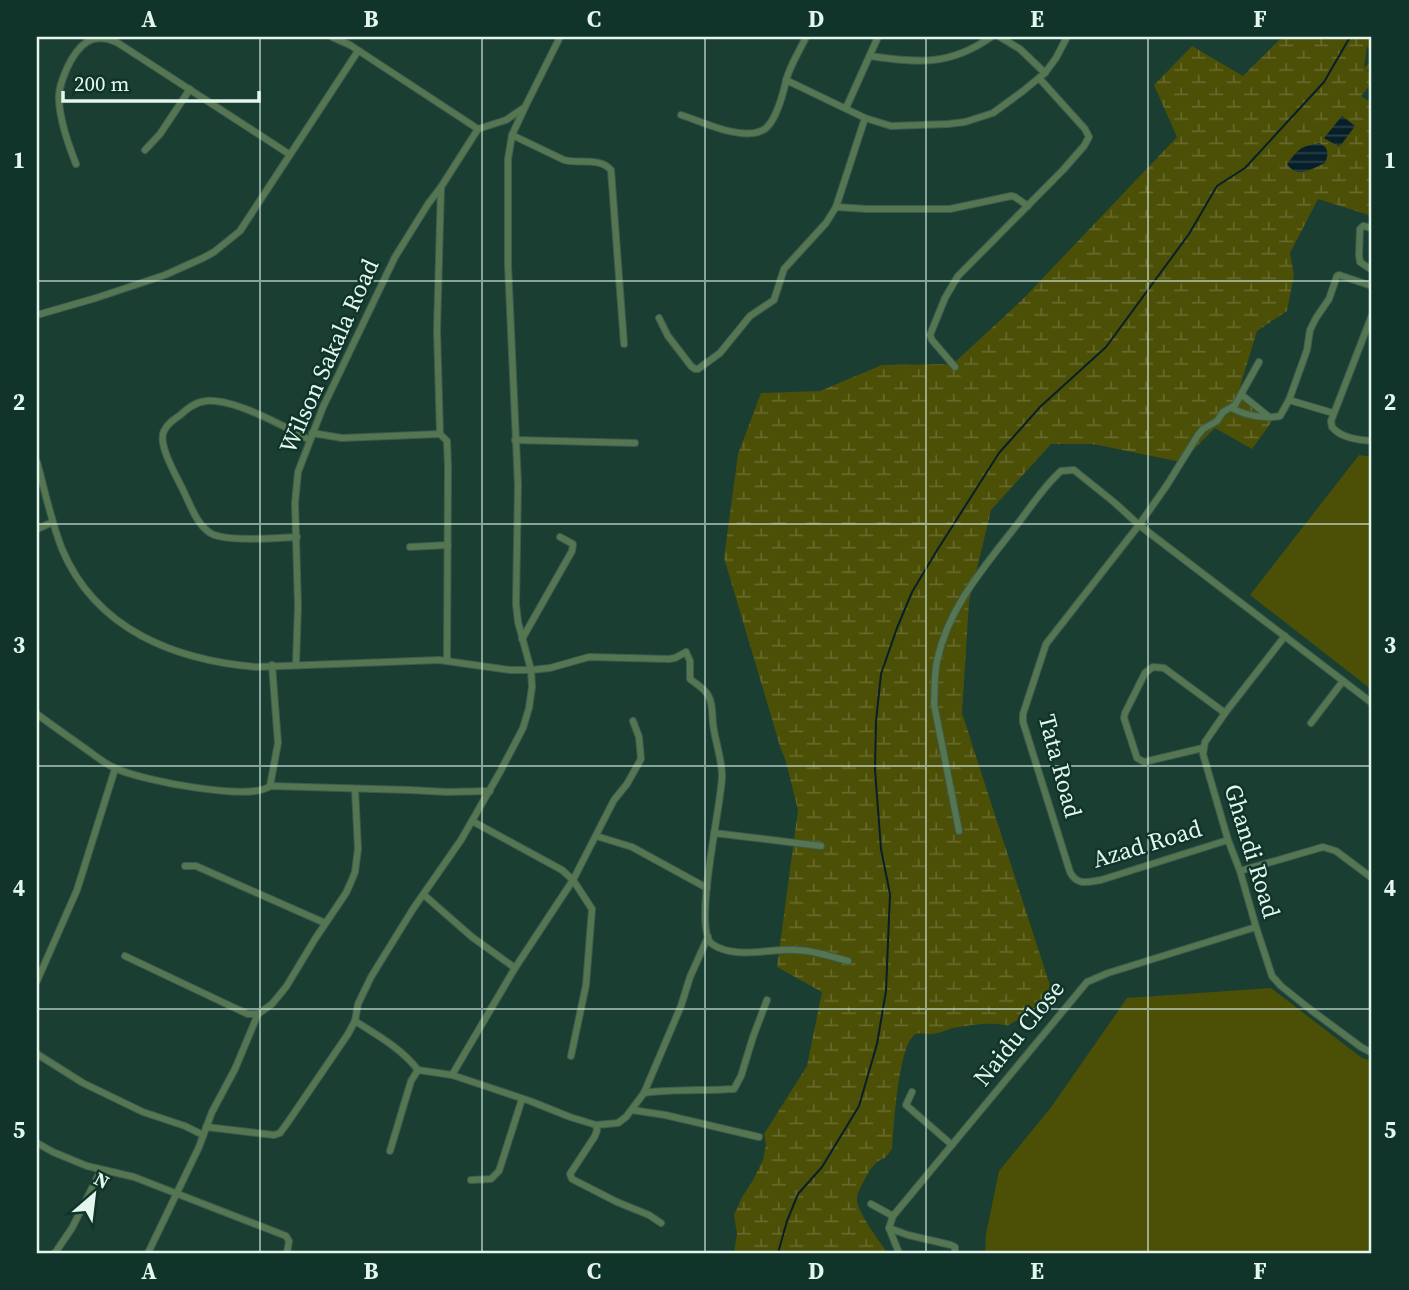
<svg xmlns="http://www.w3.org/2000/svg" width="1409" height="1290" font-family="'Source Serif 4',serif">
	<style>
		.grass { fill: #4c4f06 }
		.wetland { fill: url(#wetland-marsh) }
		.water { fill: url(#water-rules) }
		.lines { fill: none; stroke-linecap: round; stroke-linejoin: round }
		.stream { stroke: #071f29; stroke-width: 2 }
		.street-casing { stroke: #3b5c51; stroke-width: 8 }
		.street { stroke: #567652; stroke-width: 6 }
		.grid { fill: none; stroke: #e3f7ef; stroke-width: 2; stroke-opacity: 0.55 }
		.labels { text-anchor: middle; stroke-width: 5; stroke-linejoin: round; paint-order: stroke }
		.street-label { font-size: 24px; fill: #e3f7ef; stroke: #103429 }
		.neatline { fill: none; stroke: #e3f7ef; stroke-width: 2.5 }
		.grid-label { font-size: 23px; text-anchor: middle; font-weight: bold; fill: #e3f7ef }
	</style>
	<defs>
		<pattern id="wetland-marsh" width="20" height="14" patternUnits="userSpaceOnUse" patternTransform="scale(1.75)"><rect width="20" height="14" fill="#4c4f06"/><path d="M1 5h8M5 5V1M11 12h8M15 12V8" fill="none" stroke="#66692b"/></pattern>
		<pattern id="water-rules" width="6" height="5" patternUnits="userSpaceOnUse" patternTransform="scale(1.75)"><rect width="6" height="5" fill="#071f29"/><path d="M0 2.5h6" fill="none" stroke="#2b4048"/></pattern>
	</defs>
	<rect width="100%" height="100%" fill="#1b3e33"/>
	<g class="grass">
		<polygon points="1359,455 1372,457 1372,690 1250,595"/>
		<polygon points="1271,988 1362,1058 1372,1061 1372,1253 985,1253 986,1234 999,1171 1052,1106 1127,998"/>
	</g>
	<path class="wetland" d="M1282,37H1372V50L1367,46L1364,68L1372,60V65L1367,71L1372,76V83L1361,96L1372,103V216L1318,199L1290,253L1294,275L1287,311L1257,331L1239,390L1275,417L1252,449L1215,428L1181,462L1093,444H1051L991,510L969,602L962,713L1055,1001L1043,1005L1007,1026V1025C988,1022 971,1025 953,1028C946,1030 939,1033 932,1034C927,1035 921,1032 916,1034C898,1042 894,1128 892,1149L885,1158C875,1161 870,1169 866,1177C863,1183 857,1192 857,1199C856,1211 880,1241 887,1253H734L737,1234L734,1215L742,1197L752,1182L763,1160L766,1145L764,1134L807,1066L822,992L777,967L798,810L786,762L780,746L724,558L738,454L761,393L820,391L882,365L953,364L1023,299L1177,137L1154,85L1192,46L1243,76Z"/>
	<g class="water">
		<polygon points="1342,116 1355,126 1341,145 1338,146 1324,138"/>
		<path d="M1319,143C1329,147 1329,154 1325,163C1311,169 1297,179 1287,164C1299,149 1299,147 1319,143Z"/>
	</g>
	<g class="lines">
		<polyline class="stream" points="778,1253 787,1221 798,1194 822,1167 859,1106 877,1044 886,991 890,894 881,849 875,770 876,721 881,674 897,628 912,592 936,552 999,453 1040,407 1106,347 1189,234 1217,186 1245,168 1324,82 1350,37"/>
		<defs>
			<g id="street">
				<polyline points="332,37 350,45 478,129 506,120 525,107 560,37"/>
				<polyline points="1000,37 1020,49 1045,73"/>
				<path d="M870,56C918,63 950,66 991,37"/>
				<polyline points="786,80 865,118 891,126 948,124 965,122 993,113 1023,91 1045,73 1056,58 1067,37"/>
				<polyline points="846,108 878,37"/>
				<path d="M681,115C703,122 730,136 754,133C759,132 765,130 768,126C777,116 783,94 786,81C789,67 800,50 806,37"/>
				<path d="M512,135L564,160C579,164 600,157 611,170L624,344"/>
				<polyline points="145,150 160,134 190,89"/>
				<path d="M76,164C68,144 60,121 59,100C58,89 63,78 67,68C78,45 92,30 118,43L289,154"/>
				<polyline points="441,187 437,330 440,434 447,441 448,467 447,660"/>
				<polyline points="836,207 867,209 950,209 1011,196 1015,197 1028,206"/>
				<polyline points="1372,228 1363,226 1360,229 1359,255 1360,262 1372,270"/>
				<polyline points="37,315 96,298 165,275 203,258 214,252 240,231 358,51"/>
				<path d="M1372,315L1331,421L1332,427C1341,438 1358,440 1372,441"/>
				<polyline points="659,318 668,336 691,366 695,369 698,369 720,353 750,316 774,300 784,269 826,223 836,207 865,118"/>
				<polyline points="955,367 932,340 930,335 945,298 958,276 1063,170 1084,146 1089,137 1085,129 1039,78"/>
				<polyline points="1242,395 1268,416"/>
				<polyline points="1289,400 1333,413"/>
				<path d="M1232,408C1246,416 1265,419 1280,416L1289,400L1307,350L1310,330L1316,318L1329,299L1337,276L1339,275L1372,286"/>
				<polyline points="312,433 342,438 440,434"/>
				<polyline points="515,440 635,443"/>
				<path d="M37,462C45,491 51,521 62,549C96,630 175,660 256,667L439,660L510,670H531L550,668L589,657L669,659L675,658L686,652L690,661V679C697,685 705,688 709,697C713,705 712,715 713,724C715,741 722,759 722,776C722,803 692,929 712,944C735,960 771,948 796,950C813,950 832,957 848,961"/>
				<polyline points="37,529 53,522"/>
				<path d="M297,537C277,538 229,542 212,534C197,526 190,504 183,490C177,477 157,444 164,431C167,424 173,420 179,416C187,409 195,402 206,401C234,398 285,427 310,440"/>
				<polyline points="410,547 448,545"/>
				<polyline points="1285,636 1225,713 1205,742 1203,754 1228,840 1240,871 1256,927 1272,976 1281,986 1311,1010 1361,1047 1372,1053"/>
				<polyline points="522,639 572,551 573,544 560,537"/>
				<polyline points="296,664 298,606 295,503 298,472 323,407 395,257 428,204 441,187 478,129"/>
				<path d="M37,714C54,727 72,739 90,752C98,758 107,765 117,769C141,780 251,802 270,786L410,790L447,792L490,791"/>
				<polyline points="1311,723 1343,681"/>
				<polyline points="1203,748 1144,762 1137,758 1124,718 1125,713 1145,673 1153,667 1164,668 1225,713"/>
				<polyline points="270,786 278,743 272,665"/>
				<polyline points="472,821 562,870 573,880 592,909 586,985 571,1056"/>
				<path d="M959,831L934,704C935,689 934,675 937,661C948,608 984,567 1016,526C1030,508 1044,486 1061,471L1074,470L1115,503L1139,525L1372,703"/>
				<polyline points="714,833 821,846"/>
				<polyline points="596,836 632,847 707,888"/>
				<path d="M1228,840L1101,880C1088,882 1077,886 1070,872L1023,722V714L1046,644L1139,525L1167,485L1198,435L1203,429L1217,421L1223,412L1235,405L1259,362"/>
				<polyline points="185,866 196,866 325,923"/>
				<polyline points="1240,871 1323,847 1336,851 1372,878"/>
				<polyline points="424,895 472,937 515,968"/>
				<polyline points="125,956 239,1010 248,1014 258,1014"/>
				<polyline points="37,981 77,890 115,769"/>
				<path d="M355,1021C377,1035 402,1049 418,1070L452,1075L530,1101L570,1117L596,1125L618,1123L626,1117L644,1093L681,1006L690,977L708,937"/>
				<polyline points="37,1054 83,1083 143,1112 185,1126 203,1135"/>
				<polyline points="452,1075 515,968 573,880 614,800 627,784 641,759 639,737 633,721"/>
				<polyline points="912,1092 906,1105 952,1145"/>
				<path d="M644,1093C674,1089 704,1091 734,1089L741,1076L753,1037L767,1000"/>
				<polyline points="632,1110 665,1115 759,1137"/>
				<polyline points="596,1125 597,1130 595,1136 570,1174 572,1179 617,1202 649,1215 661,1223"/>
				<polyline points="206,1127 274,1135 280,1133 288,1122 348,1034 355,1021 358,1004 371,977 413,909 461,840 500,772 523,728 529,708 532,687 531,670 518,622 516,604 518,485 508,265 508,159 512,135 525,107"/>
				<polyline points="37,1143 53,1152 87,1166 134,1177 286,1236 289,1241 287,1253"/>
				<polyline points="390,1151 411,1081 418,1070"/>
				<polyline points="471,1180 491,1179 499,1171 522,1099"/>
				<polyline points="871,1204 893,1216"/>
				<polyline points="889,1228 908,1235 951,1245 955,1247 955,1253"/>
				<polyline points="55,1253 72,1228 101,1170"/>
				<polyline points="148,1253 199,1147 212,1112 235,1069 258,1014 272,1004 286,987 315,939 346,893 351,882 355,872 358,849 355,789"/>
				<polyline points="899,1253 889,1228 893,1216 1087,982 1108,973 1256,927"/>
			</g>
		</defs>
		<use href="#street" class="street-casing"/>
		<use href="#street" class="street"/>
	</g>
	<path class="grid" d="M260,37V1253M482,37V1253M705,37V1253M926,37V1253M1148,37V1253M37,281H1372M37,524H1372M37,766H1372M37,1009H1372"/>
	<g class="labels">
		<g class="street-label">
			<text transform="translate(329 356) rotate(-66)" y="8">Wilson Sakala Road</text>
			<text transform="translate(1060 766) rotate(75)" y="8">Tata Road</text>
			<text transform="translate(1147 844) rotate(-17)" y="8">Azad Road</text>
			<text transform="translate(1252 851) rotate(73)" y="8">Ghandi Road</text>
			<text transform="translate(1019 1033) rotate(-51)" y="8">Naidu Close</text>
		</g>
	</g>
	<rect width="1409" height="1290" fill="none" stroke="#103429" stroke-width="77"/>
	<g transform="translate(94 1195) rotate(28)" stroke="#103429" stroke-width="5" paint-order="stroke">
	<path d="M0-5L12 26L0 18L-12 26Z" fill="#e3f7ef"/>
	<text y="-10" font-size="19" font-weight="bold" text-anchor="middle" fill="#e3f7ef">N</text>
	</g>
	<path d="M63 91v10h196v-10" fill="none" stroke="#e3f7ef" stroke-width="3.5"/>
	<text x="74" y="91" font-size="21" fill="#e3f7ef" stroke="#103429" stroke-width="5" paint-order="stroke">200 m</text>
	<rect x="38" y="38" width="1332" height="1214" class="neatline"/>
	<g class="grid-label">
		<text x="149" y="27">A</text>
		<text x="371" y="27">B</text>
		<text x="594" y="27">C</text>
		<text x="816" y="27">D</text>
		<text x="1037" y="27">E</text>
		<text x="1260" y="27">F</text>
		<text x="19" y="168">1</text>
		<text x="1390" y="168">1</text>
		<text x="19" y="410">2</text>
		<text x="1390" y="410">2</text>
		<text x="19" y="653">3</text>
		<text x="1390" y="653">3</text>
		<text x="19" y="896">4</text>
		<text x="1390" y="896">4</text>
		<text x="19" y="1138">5</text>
		<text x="1390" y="1138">5</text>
		<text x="149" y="1279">A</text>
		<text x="371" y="1279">B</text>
		<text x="594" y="1279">C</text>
		<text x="816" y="1279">D</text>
		<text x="1037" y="1279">E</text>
		<text x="1260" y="1279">F</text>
	</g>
</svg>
